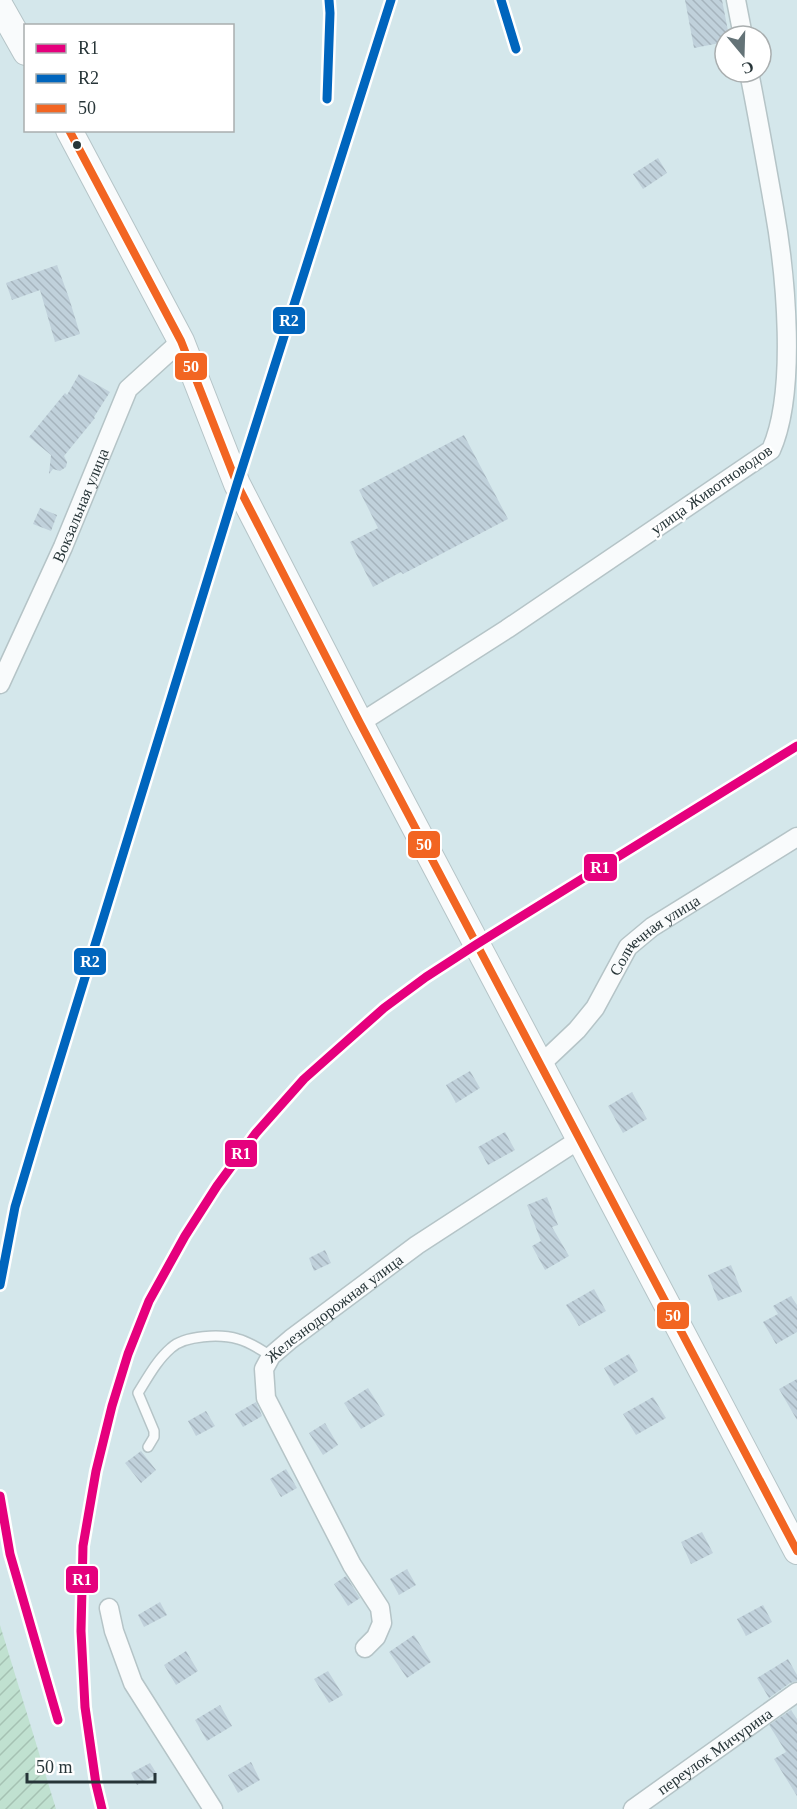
<svg xmlns="http://www.w3.org/2000/svg" width="797" height="1809" font-family="'Times New Roman',serif">
	<style>
		.garden { fill: url(#garden-furrows) }
		.building { fill: url(#building-back-hatch) }
		.lines { fill: none; stroke-linecap: round; stroke-linejoin: round }
		.lane-casing { stroke: #b5c4c7; stroke-width: 12 }
		.street-casing { stroke: #b5c4c7; stroke-width: 21 }
		.secondary-casing { stroke: #b5c4c7; stroke-width: 28 }
		.lane { stroke: #f9fbfc; stroke-width: 9 }
		.street { stroke: #f9fbfc; stroke-width: 18 }
		.secondary { stroke: #f9fbfc; stroke-width: 26 }
		.bus-1-casing { stroke: #fff; stroke-width: 12 }
		.bus-1 { stroke: #f26522; stroke-width: 8 }
		.rail-1-casing { stroke: #fff; stroke-width: 14 }
		.rail-2-casing { stroke: #fff; stroke-width: 14 }
		.rail-1 { stroke: #e5007d; stroke-width: 9 }
		.rail-2 { stroke: #0065bd; stroke-width: 9 }
		.bus-dot { fill: #273538; stroke: #fff; stroke-width: 2 }
		.labels { text-anchor: middle; stroke-width: 5; stroke-linejoin: round; paint-order: stroke }
		.street-label { font-size: 16px; fill: #273538; stroke: #fff }
		.line-badge { stroke: #fff; stroke-width: 2 }
		.badge-label { font-size: 16px; text-anchor: middle; font-weight: bold; fill: #fff }
	</style>
	<defs>
		<pattern id="garden-furrows" width="10" height="10" patternUnits="userSpaceOnUse" patternTransform="scale(1.5)"><rect width="10" height="10" fill="#c0e1d0"/><path d="M-1 1l2-2M0 10L10 0M9 11l2-2" fill="none" stroke="#a5c2b3"/></pattern>
		<pattern id="building-back-hatch" width="6" height="6" patternUnits="userSpaceOnUse" patternTransform="scale(1.5)"><rect width="6" height="6" fill="#c0d1db"/><path d="M-1 5l2 2M0 0l6 6M5-1l2 2" fill="none" stroke="#a5b4bd"/></pattern>
	</defs>
	<rect width="100%" height="100%" fill="#d4e7eb"/>
	<polygon class="garden" points="0,1625 56,1809 0,1809"/>
	<g class="building">
		<polygon points="685,0 722,0 729,36 725,36 725,42 694,48"/>
		<polygon points="658,158 667,173 643,189 633,174"/>
		<polygon points="57,265 69,298 80,334 55,342 40,290 12,300 6,283"/>
		<polygon points="79,374 110,392 94,417 95,418 64,456 67,462 66,467 60,471 53,469 49,474 51,455 29,437 65,393 67,395"/>
		<polygon points="464,435 508,519 403,574 401,572 373,587 350,542 378,528 359,490"/>
		<polygon points="40,508 57,515 51,531 33,524"/>
		<polygon points="470,1071 480,1088 456,1103 446,1085"/>
		<polygon points="632,1092 647,1119 623,1133 608,1106"/>
		<polygon points="505,1132 515,1150 488,1165 478,1147"/>
		<polygon points="547,1197 558,1225 552,1227 569,1256 545,1270 532,1246 541,1241 527,1205"/>
		<polygon points="325,1250 331,1263 314,1271 309,1258"/>
		<polygon points="731,1265 742,1292 718,1301 708,1275"/>
		<polygon points="594,1289 606,1311 579,1326 566,1305"/>
		<polygon points="791,1296 797,1305 797,1332 776,1344 763,1322 778,1314 773,1306"/>
		<polygon points="629,1354 638,1371 614,1386 604,1368"/>
		<polygon points="797,1379 797,1420 779,1389"/>
		<polygon points="368,1388 385,1415 361,1429 344,1403"/>
		<polygon points="653,1397 666,1418 636,1435 623,1414"/>
		<polygon points="256,1402 262,1416 243,1427 235,1414"/>
		<polygon points="206,1411 215,1426 196,1436 188,1421"/>
		<polygon points="325,1423 338,1445 323,1455 309,1433"/>
		<polygon points="141,1451 156,1470 141,1483 125,1463"/>
		<polygon points="286,1469 297,1488 281,1497 270,1479"/>
		<polygon points="702,1532 713,1553 691,1564 681,1542"/>
		<polygon points="407,1569 416,1585 399,1595 390,1579"/>
		<polygon points="346,1576 360,1598 348,1606 334,1584"/>
		<polygon points="160,1602 167,1615 144,1627 138,1615"/>
		<polygon points="763,1605 772,1622 746,1636 737,1619"/>
		<polygon points="414,1635 431,1662 407,1678 389,1652"/>
		<polygon points="186,1651 198,1671 176,1685 164,1665"/>
		<polygon points="788,1659 797,1675 797,1681 790,1683 769,1698 757,1678"/>
		<polygon points="328,1671 343,1695 329,1703 314,1679"/>
		<polygon points="220,1705 232,1726 207,1741 195,1720"/>
		<polygon points="791,1710 797,1719 797,1796 774,1759 786,1752 769,1725"/>
		<polygon points="251,1762 260,1780 238,1793 228,1775"/>
		<polygon points="150,1763 157,1774 137,1785 131,1773"/>
	</g>
	<g class="lines">
		<defs>
			<path id="lane" d="M148,1447L154,1437V1431L138,1393C148,1377 157,1360 171,1348C185,1335 221,1334 238,1339C250,1342 261,1350 271,1356"/>
			<g id="street">
				<polyline points="736,0 743,36"/>
				<path id="s1" d="M0,684L63,547L128,389L181,341"/>
				<path d="M360,723L507,629L771,450C797,392 786,275 774,208C766,163 758,117 749,72"/>
				<path id="s2" d="M540,1065L577,1030L595,1008L628,947L652,927L797,837"/>
				<polyline points="109,1608 114,1631 133,1683 213,1809"/>
				<path id="s3" d="M365,1648L376,1637L382,1623L380,1608L352,1565L266,1398L264,1369L271,1356L291,1339L417,1245L580,1139"/>
				<path id="s4" d="M633,1809L797,1692"/>
			</g>
			<g id="secondary">
				<polyline points="0,6 26,52"/>
				<polyline points="69,130 181,341 237,484 360,723 797,1551"/>
			</g>
		</defs>
		<use href="#lane" class="lane-casing"/>
		<use href="#street" class="street-casing"/>
		<use href="#secondary" class="secondary-casing"/>
		<use href="#lane" class="lane"/>
		<use href="#street" class="street"/>
		<use href="#secondary" class="secondary"/>
		<defs>
			<polyline id="bus-1" points="69,130 181,341 237,484 360,723 797,1551"/>
		</defs>
		<use href="#bus-1" class="bus-1-casing"/>
		<use href="#bus-1" class="bus-1"/>
		<defs>
			<g id="rail-1">
				<polyline points="0,1496 10,1554 58,1720"/>
				<polyline points="102,1809 96,1784 85,1707 81,1631 83,1546 96,1471 112,1406 128,1354 149,1301 185,1236 217,1186 256,1133 304,1079 384,1008 426,977 477,944 797,746"/>
			</g>
			<g id="rail-2">
				<polyline points="501,0 516,49"/>
				<polyline points="327,99 330,13 329,0"/>
				<polyline points="0,1285 15,1207 38,1130 237,484 391,0"/>
			</g>
		</defs>
		<use href="#rail-1" class="rail-1-casing"/>
		<use href="#rail-2" class="rail-2-casing"/>
		<use href="#rail-1" class="rail-1"/>
		<use href="#rail-2" class="rail-2"/>
	</g>
	<circle class="bus-dot" cx="77" cy="145" r="5"/>
	<g class="labels">
		<g class="street-label">
			<text transform="translate(711 489) rotate(-35)" y="6">улица Животноводов</text>
			<text dy="6" stroke="none"><textPath href="#s1" startOffset="196">Вокзальная улица</textPath></text>
			<text dy="6" stroke="none"><textPath href="#s2" startOffset="176">Солнечная улица</textPath></text>
			<text dy="6" stroke="none"><textPath href="#s3" startOffset="408">Железнодорожная улица</textPath></text>
			<text dy="6" stroke="none"><textPath href="#s4" startOffset="100">переулок Мичурина</textPath></text>
		</g>
	</g>
	<g class="line-badge">
		<rect x="272" y="306" width="34" height="29" rx="6" fill="#0065bd"/>
		<rect x="174" y="352" width="34" height="29" rx="6" fill="#f26522"/>
		<rect x="407" y="830" width="34" height="29" rx="6" fill="#f26522"/>
		<rect x="583" y="853" width="35" height="29" rx="6" fill="#e5007d"/>
		<rect x="73" y="947" width="34" height="29" rx="6" fill="#0065bd"/>
		<rect x="224" y="1139" width="34" height="29" rx="6" fill="#e5007d"/>
		<rect x="656" y="1301" width="34" height="29" rx="6" fill="#f26522"/>
		<rect x="65" y="1565" width="34" height="29" rx="6" fill="#e5007d"/>
	</g>
	<g class="badge-label">
		<text x="289" y="326">R2</text>
		<text x="191" y="372">50</text>
		<text x="424" y="850">50</text>
		<text x="600" y="873">R1</text>
		<text x="90" y="967">R2</text>
		<text x="241" y="1159">R1</text>
		<text x="673" y="1321">50</text>
		<text x="82" y="1585">R1</text>
	</g>
	<rect x="24" y="24" width="210" height="108" fill="#ffffff" stroke="#a9aeaf" stroke-width="1.5"/>
	<rect x="36" y="44" width="30" height="9" fill="#e5007d" stroke="#a9aeaf" stroke-width="1.5"/>
	<text x="78" y="54" font-size="18" fill="#273538">R1</text>
	<rect x="36" y="74" width="30" height="9" fill="#0065bd" stroke="#a9aeaf" stroke-width="1.5"/>
	<text x="78" y="84" font-size="18" fill="#273538">R2</text>
	<rect x="36" y="104" width="30" height="9" fill="#f26522" stroke="#a9aeaf" stroke-width="1.5"/>
	<text x="78" y="114" font-size="18" fill="#273538">50</text>
	<g transform="translate(743 54) rotate(161)"><circle r="28" fill="#ffffff" stroke="#a9aeaf" stroke-width="1.5"/>
	<path d="M0-4.5L10 22L0 15L-10 22Z" fill="#647377"/>
	<text y="-9" font-size="16" font-weight="bold" text-anchor="middle" fill="#273538">С</text>
	</g>
	<path d="M27 1773v9h128v-9" fill="none" stroke="#273538" stroke-width="3"/>
	<text x="36" y="1773" font-size="18" fill="#273538" stroke="#ffffff" stroke-width="4.5" paint-order="stroke">50 m</text>
</svg>
